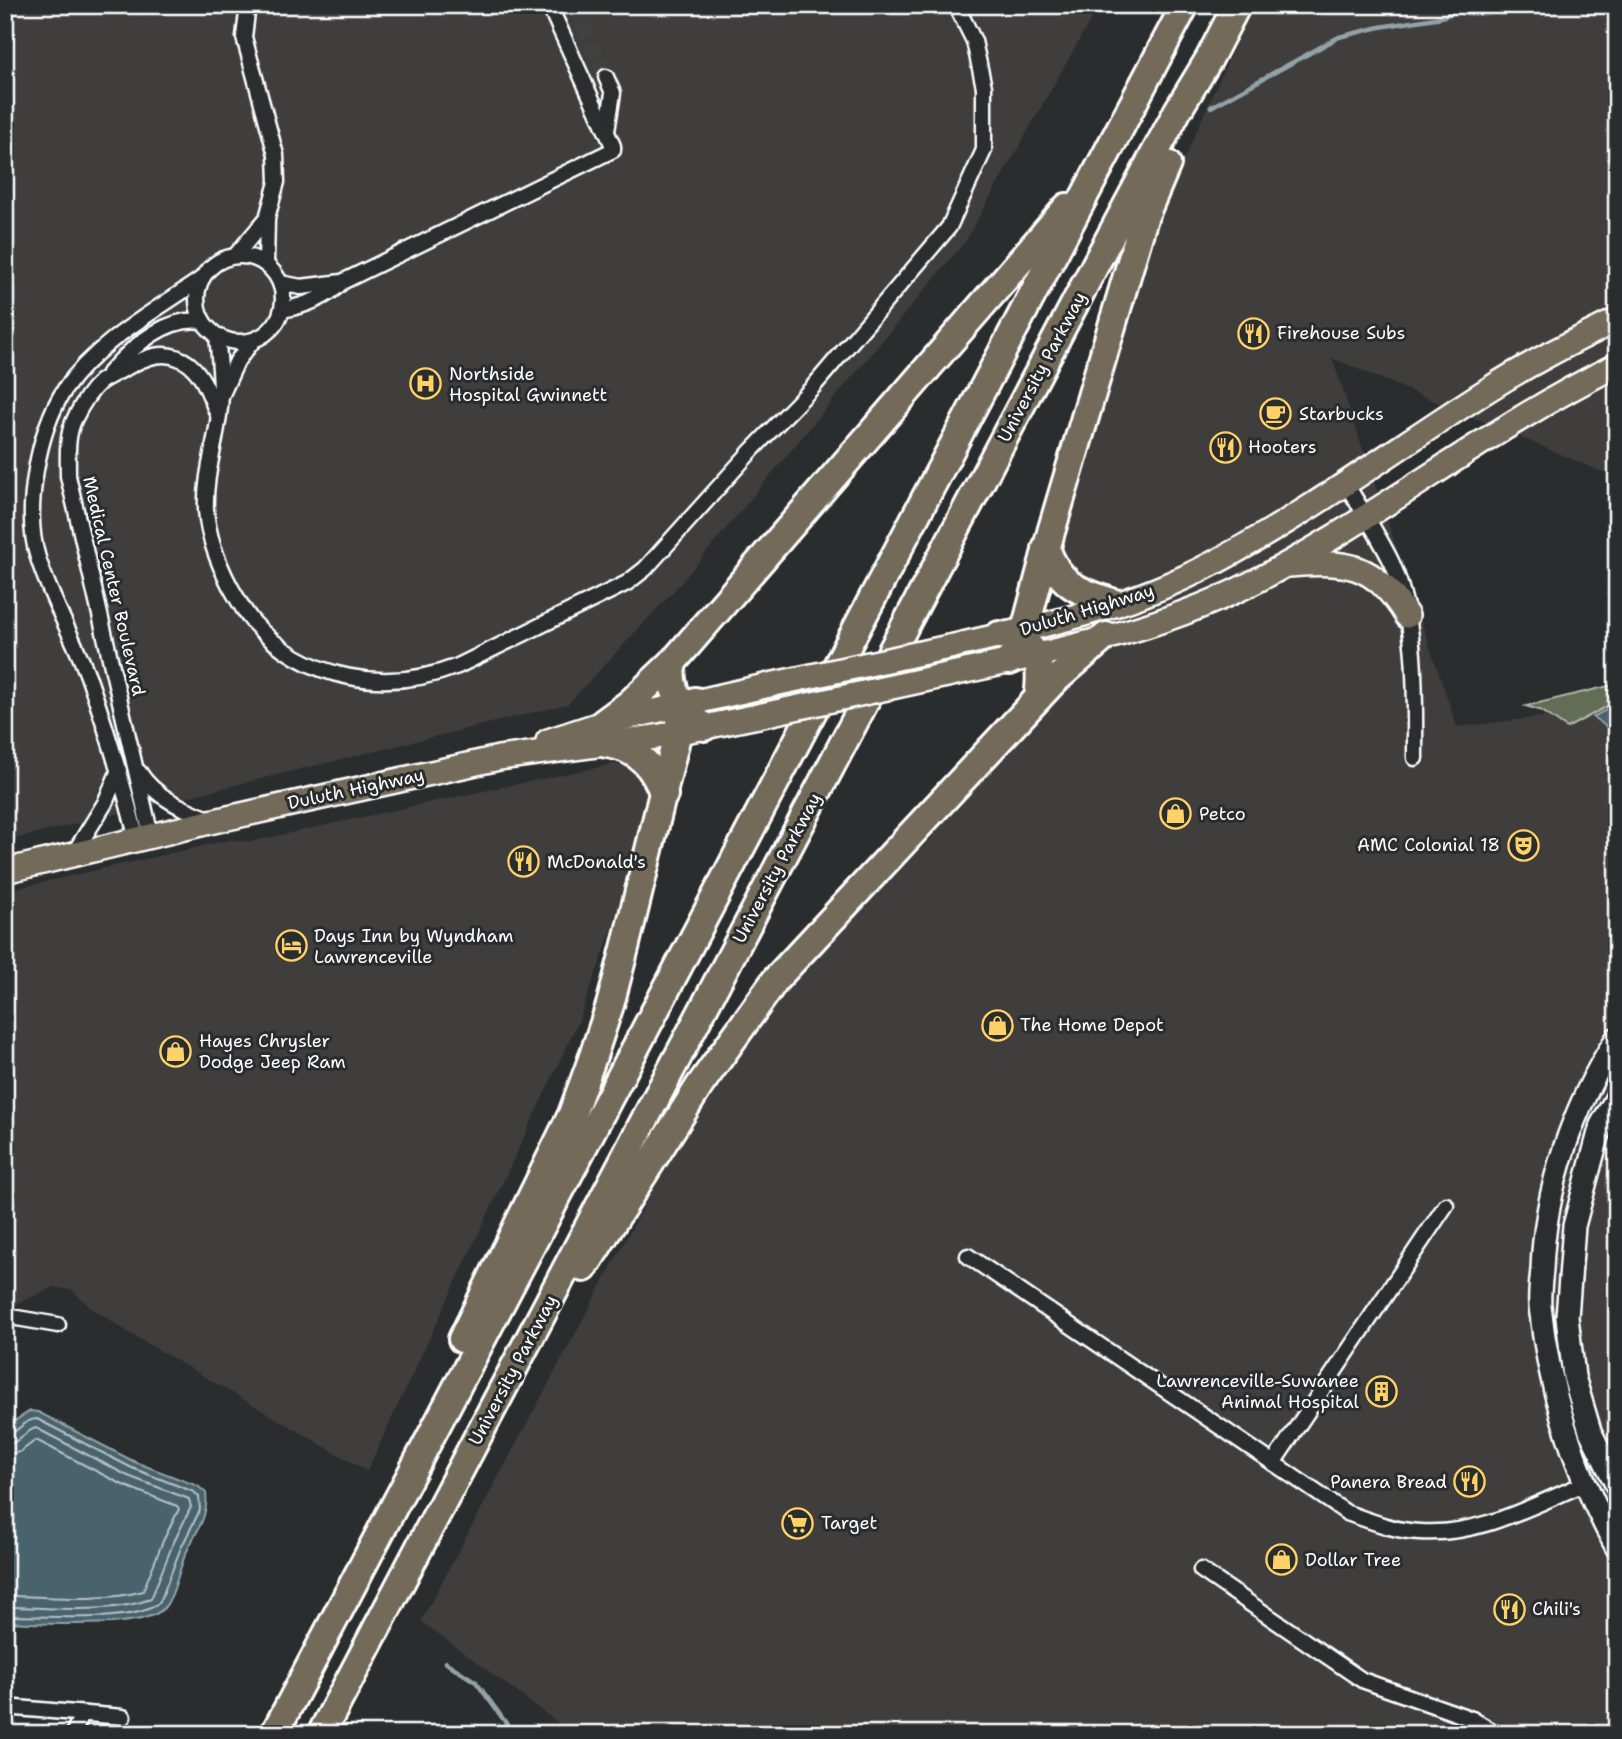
<svg xmlns="http://www.w3.org/2000/svg" width="1622" height="1739" font-family="'Shantell Sans',sans-serif">
	<style>
		.built { fill: #403e3e }
		.green { fill: #646d54; stroke: #b2b6aa; stroke-width: 2 }
		.water { fill: #49646e; stroke: #92a2a8; stroke-width: 2 }
		.lines { fill: none; stroke-linecap: round; stroke-linejoin: round }
		.shore { stroke: #b6c1c5; stroke-width: 2 }
		.stream { stroke: #92a2a8; stroke-width: 4.5 }
		.street-tunnel { stroke: #3f4243; stroke-width: 14; stroke-dasharray: 14 7; stroke-linecap: butt }
		.street-casing { stroke: #fff; stroke-width: 19 }
		.secondary-casing { stroke: #fff; stroke-width: 26 }
		.primary-casing { stroke: #fff; stroke-width: 28 }
		.highway-casing { stroke: #fff; stroke-width: 32 }
		.street { stroke: #2a2d2e; stroke-width: 14 }
		.secondary { stroke: #2a2d2e; stroke-width: 21 }
		.primary { stroke: #736b5a; stroke-width: 23 }
		.highway { stroke: #736b5a; stroke-width: 26 }
		.primary-bridge-casing { stroke: #fff; stroke-width: 28; stroke-linecap: butt }
		.primary-bridge { stroke: #736b5a; stroke-width: 23 }
		.labels { text-anchor: middle; stroke-width: 6; stroke-linejoin: round; paint-order: stroke }
		.poi-label { font-size: 18px; fill: #fff; stroke: #2a2d2e; text-anchor: start }
		.street-label { font-size: 18px; fill: #fff; stroke: #2a2d2e }
	</style>
	<rect width="100%" height="100%" fill="#2a2d2e"/>
	<filter id="ink" filterUnits="userSpaceOnUse"><feTurbulence type="fractalNoise" baseFrequency=".0143" numOctaves="2"/><feDisplacementMap in="SourceGraphic" scale="14" xChannelSelector="R" yChannelSelector="G"/><feConvolveMatrix kernelMatrix="1 2 1 2 8 2 1 2 1" color-interpolation-filters="sRGB"/></filter>
	<g filter="url(#ink)">
		<g class="built">
			<polygon points="5,5 1099,5 966,240 680,584 568,704 5,841"/>
			<polygon points="1253,5 1617,5 1617,478 1332,358 1457,727 1550,716 1567,728 1617,701 1617,1734 573,1734 421,1621 658,1180 794,968 930,840 1074,645 1059,528 1133,273"/>
			<polygon points="614,764 638,769 657,806 578,1022 367,1471 133,1335 90,1307 72,1290 53,1287 17,1304 5,1302 5,891 229,840 250,842 431,802"/>
		</g>
		<polygon class="green" points="1617,684 1617,701 1567,728 1542,711 1526,706"/>
		<g class="water">
			<polygon points="1617,704 1617,734 1593,717"/>
			<path d="M30,1411L38,1412L135,1462L198,1486L206,1493C209,1517 196,1531 186,1553C179,1568 175,1595 164,1608C145,1631 36,1623 5,1622V1432L16,1420Z"/>
		</g>
		<g class="lines">
			<g class="shore">
				<path d="M5,1436C18,1434 23,1419 37,1419L132,1468L194,1492L199,1497L200,1510L180,1550L160,1602C137,1625 39,1615 5,1616"/>
				<path d="M5,1445C19,1444 24,1431 36,1428L128,1476L189,1499L191,1507L172,1546L151,1599C105,1615 53,1607 5,1607"/>
				<path d="M5,1455L20,1452L36,1440L123,1485L177,1506L179,1509L163,1541L143,1591C99,1603 50,1596 5,1596"/>
			</g>
			<g class="stream">
				<polyline points="1211,107 1339,37 1380,27 1442,17 1473,5"/>
				<polyline points="445,1662 476,1682 509,1727 519,1734"/>
			</g>
			<polyline class="street-tunnel" points="573,5 606,77"/>
			<defs>
				<g id="street">
					<polyline points="606,77 613,93 607,131"/>
					<circle cx="240" cy="299" r="43"/>
					<polyline points="235,256 267,218 277,182 276,155 244,37 248,5"/>
					<polyline points="266,265 267,218"/>
					<polyline points="280,283 301,287 342,282 613,150 613,146 549,5"/>
					<path d="M282,310C304,306 325,299 341,283"/>
					<path d="M217,336C219,355 221,375 221,394C220,433 204,471 206,510C208,536 218,563 230,586C237,598 244,612 253,622C306,681 386,694 458,666L627,583L645,569L752,450L812,388L949,227L984,150V87L974,41L956,5"/>
					<path d="M109,373C131,348 165,316 202,321"/>
					<polyline points="222,394 237,361 253,341"/>
					<path d="M1346,484C1362,510 1379,536 1392,563C1418,622 1415,695 1415,758"/>
					<path d="M139,772C155,798 186,810 214,821"/>
					<path d="M151,836L68,476C68,457 66,435 75,418C81,406 90,391 100,382C107,377 116,373 124,369C145,357 166,347 189,364C205,377 210,397 218,415"/>
					<path d="M137,839C123,784 107,730 88,676C73,637 51,599 38,558C23,511 38,430 65,389C97,342 155,311 201,279"/>
					<polyline points="73,855 105,803 119,770"/>
					<path d="M968,1256L1347,1513C1371,1521 1395,1531 1420,1532C1479,1536 1531,1506 1584,1484"/>
					<polyline points="5,1316 58,1325"/>
					<polyline points="1273,1463 1446,1205"/>
					<polyline points="1201,1570 1362,1680 1472,1719 1497,1734"/>
					<polyline points="5,1707 123,1717"/>
					<polyline points="73,1734 82,1714"/>
				</g>
				<g id="secondary">
					<path d="M1617,1038C1573,1106 1545,1188 1542,1269C1541,1281 1539,1294 1540,1306C1549,1391 1575,1473 1617,1548"/>
					<polyline points="1617,1097 1601,1125 1574,1226 1567,1317 1574,1377 1590,1431 1617,1486"/>
				</g>
				<g id="primary">
					<path d="M1289,565C1348,561 1373,562 1407,616"/>
					<path d="M949,647C1033,628 1120,610 1198,571C1298,521 1391,451 1486,391C1528,364 1572,342 1617,320"/>
					<path d="M933,678C1039,655 1150,634 1248,585C1376,520 1488,428 1617,365"/>
					<polyline points="548,741 603,723 774,684"/>
					<polyline points="5,871 214,821 499,758 656,737 758,716"/>
				</g>
				<g id="highway">
					<path d="M1046,548C1060,587 1079,591 1115,603"/>
					<path d="M999,635C1039,638 1043,665 1038,698"/>
					<polyline points="1009,661 1019,646 1025,630 1051,532 1144,218 1167,164"/>
					<path d="M673,662C666,688 684,712 704,727"/>
					<polyline points="603,723 630,703 673,662 1067,207"/>
					<path d="M607,744C638,748 654,767 664,795"/>
					<polyline points="584,1268 700,1085 776,979 1053,682 1106,636"/>
					<polyline points="462,1339 572,1114 591,1062 610,1005 625,948 682,715 695,701"/>
					<polyline points="274,1734 1185,5"/>
					<polyline points="321,1734 1102,252 1178,110 1209,59 1237,5"/>
				</g>
			</defs>
			<use href="#street" class="street-casing"/>
			<use href="#secondary" class="secondary-casing"/>
			<use href="#primary" class="primary-casing"/>
			<use href="#highway" class="highway-casing"/>
			<use href="#street" class="street"/>
			<use href="#secondary" class="secondary"/>
			<use href="#primary" class="primary"/>
			<use href="#highway" class="highway"/>
			<defs>
				<g id="primary-bridge">
					<polyline points="774,684 949,647"/>
					<polyline points="758,716 933,678"/>
				</g>
			</defs>
			<use href="#primary-bridge" class="primary-bridge-casing"/>
			<use href="#primary-bridge" class="primary-bridge"/>
		</g>
	</g>
	<defs>
		<symbol id="restaurant-ring" viewBox="-11 -11 22 22"><circle r="9.5" fill="#2a2d2e" stroke="#ffd166" stroke-width="1.5"/><path d="M-5-6h1v4h1v-4h1v4h1v-4h1v5L-1.5 .5V6h-2V.5L-5-1ZM5-6V6H3V1.5H1.5Q1.5-4 5-6Z" fill="#ffd166"/></symbol>
		<symbol id="hospital-ring" viewBox="-11 -11 22 22"><circle r="9.5" fill="#2a2d2e" stroke="#ffd166" stroke-width="1.5"/><path d="M-5-5h3v3.5h4V-5h3V5h-3V1.5h-4V5h-3Z" fill="#ffd166"/></symbol>
		<symbol id="cafe-ring" viewBox="-11 -11 22 22"><circle r="9.5" fill="#2a2d2e" stroke="#ffd166" stroke-width="1.5"/><path d="M-5.5-4.5H6V0H3Q3 3.5 0 3.5H-2.5Q-5.5 3.5-5.5 0ZM3-3.2v2h1.7v-2ZM-6 4.5H4V6H-6Z" fill="#ffd166"/></symbol>
		<symbol id="shop-ring" viewBox="-11 -11 22 22"><circle r="9.5" fill="#2a2d2e" stroke="#ffd166" stroke-width="1.5"/><path d="M-5-2.5h2.3a2.7 3.5 0 0 1 5.4 0H5L5.5 6h-11ZM-1.5-2.5h3a1.5 2.3 0 0 0-3 0Z" fill="#ffd166"/></symbol>
		<symbol id="theatre-ring" viewBox="-11 -11 22 22"><circle r="9.5" fill="#2a2d2e" stroke="#ffd166" stroke-width="1.5"/><path d="M-5-5.5Q0-4 5-5.5V0Q5 5 0 6Q-5 5-5 0ZM-3.3-2.5H-1v1.5H-3.3ZM1-2.5H3.3v1.5H1ZM-2.8 1Q0 5.5 2.8 1Z" fill="#ffd166"/></symbol>
		<symbol id="hotel-ring" viewBox="-11 -11 22 22"><circle r="9.5" fill="#2a2d2e" stroke="#ffd166" stroke-width="1.5"/><path d="M-6-4.5h1.5V1H6V5H4.5V3h-9V5H-6ZM-4 0a1.8 1.8 0 1 1 3.6 0ZM.5 0V-2.5h3Q6-2.5 6 0Z" fill="#ffd166"/></symbol>
		<symbol id="building-ring" viewBox="-11 -11 22 22"><circle r="9.5" fill="#2a2d2e" stroke="#ffd166" stroke-width="1.5"/><path d="M-4-6H4V6H1V3H-1V6H-4ZM-2.5-4.3h1.7v1.8h-1.7ZM.8-4.3h1.7v1.8H.8ZM-2.5-1h1.7V.8h-1.7ZM.8-1h1.7V.8H.8Z" fill="#ffd166"/></symbol>
		<symbol id="supermarket-ring" viewBox="-11 -11 22 22"><circle r="9.5" fill="#2a2d2e" stroke="#ffd166" stroke-width="1.5"/><path d="M-6-5.5h2.5l.6 2H6L4.5 2H-2.5L-4.4-4H-6ZM-1.5 3.2a1.3 1.3 0 1 0 .1 0ZM3 3.2a1.3 1.3 0 1 0 .1 0Z" fill="#ffd166"/></symbol>
	</defs>
	<g fill-rule="evenodd">
		<use href="#restaurant-ring" x="1236" y="316" width="35" height="35"/>
		<use href="#hospital-ring" x="408" y="366" width="35" height="35"/>
		<use href="#cafe-ring" x="1258" y="396" width="35" height="35"/>
		<use href="#restaurant-ring" x="1208" y="430" width="35" height="35"/>
		<use href="#shop-ring" x="1158" y="796" width="35" height="35"/>
		<use href="#theatre-ring" x="1506" y="828" width="35" height="35"/>
		<use href="#restaurant-ring" x="506" y="844" width="35" height="35"/>
		<use href="#hotel-ring" x="274" y="928" width="35" height="35"/>
		<use href="#shop-ring" x="980" y="1008" width="35" height="35"/>
		<use href="#shop-ring" x="158" y="1034" width="35" height="35"/>
		<use href="#building-ring" x="1364" y="1374" width="35" height="35"/>
		<use href="#restaurant-ring" x="1452" y="1464" width="35" height="35"/>
		<use href="#supermarket-ring" x="780" y="1506" width="35" height="35"/>
		<use href="#shop-ring" x="1264" y="1542" width="35" height="35"/>
		<use href="#restaurant-ring" x="1492" y="1592" width="35" height="35"/>
	</g>
	<g class="labels">
		<g class="poi-label">
			<text x="1277" y="339">Firehouse Subs</text>
			<text x="449" y="380">Northside<tspan x="449" dy="21">Hospital Gwinnett</tspan></text>
			<text x="1299" y="420">Starbucks</text>
			<text x="1248" y="453">Hooters</text>
			<text x="1199" y="820">Petco</text>
			<text x="1500" y="851" text-anchor="end">AMC Colonial 18</text>
			<text x="547" y="868">McDonald's</text>
			<text x="314" y="942">Days Inn by Wyndham<tspan x="314" dy="21">Lawrenceville</tspan></text>
			<text x="1020" y="1031">The Home Depot</text>
			<text x="199" y="1047">Hayes Chrysler<tspan x="199" dy="21">Dodge Jeep Ram</tspan></text>
			<text x="1359" y="1387" text-anchor="end">Lawrenceville-Suwanee<tspan x="1359" dy="21">Animal Hospital</tspan></text>
			<text x="1447" y="1488" text-anchor="end">Panera Bread</text>
			<text x="821" y="1529">Target</text>
			<text x="1305" y="1566">Dollar Tree</text>
			<text x="1532" y="1615">Chili's</text>
		</g>
		<g class="street-label">
			<text transform="translate(1042 367) rotate(-62)" y="6">University Parkway</text>
			<text transform="translate(114 586) rotate(77)" y="6">Medical Center Boulevard</text>
			<text transform="translate(1087 610) rotate(-17)" y="6">Duluth Highway</text>
			<text transform="translate(356 789) rotate(-12)" y="6">Duluth Highway</text>
			<text transform="translate(777 868) rotate(-62)" y="6">University Parkway</text>
			<text transform="translate(513 1370) rotate(-62)" y="6">University Parkway</text>
		</g>
	</g>
	<rect width="1622" height="1739" fill="none" stroke="#2a2d2e" stroke-width="28"/>
	<rect x="14" y="14" width="1594" height="1711" fill="none" stroke="#fff" stroke-width="2.5" filter="url(#ink)"/>
</svg>
